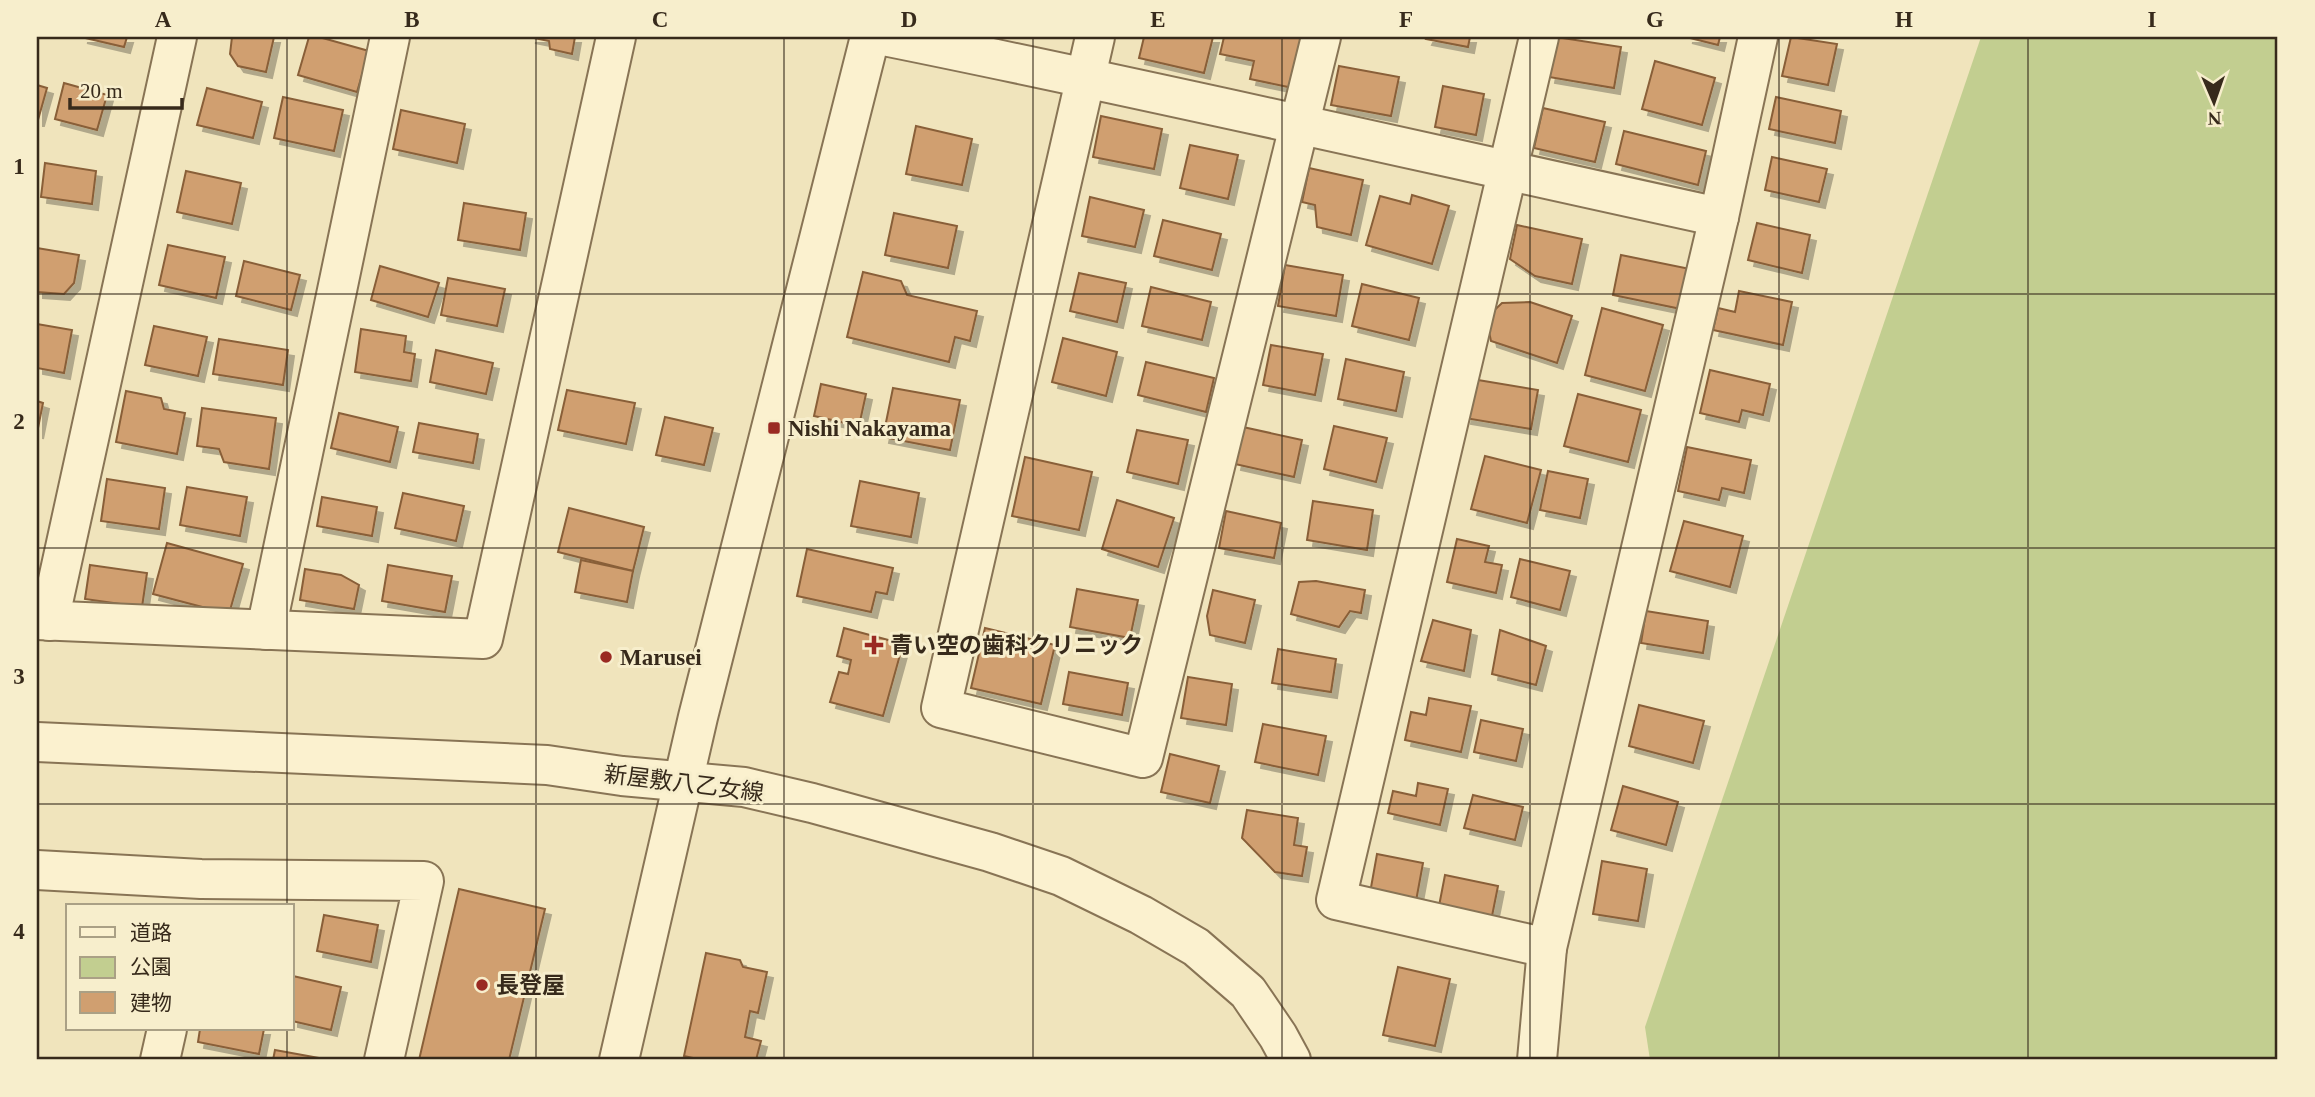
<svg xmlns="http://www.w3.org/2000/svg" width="2315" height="1097" font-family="'Times New Roman','Noto Sans JP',serif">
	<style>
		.green { fill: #c2ce90 }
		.building { fill: #d09f70; stroke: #895f39; stroke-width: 2; filter: url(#shadow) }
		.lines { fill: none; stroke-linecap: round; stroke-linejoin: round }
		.minor-casing { stroke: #887455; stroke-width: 42 }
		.minor { stroke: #fbf1cf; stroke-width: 38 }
		.grid { fill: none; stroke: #372a1b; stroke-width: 2; stroke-opacity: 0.55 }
		.poi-dot { fill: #9a2a22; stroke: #f7eecc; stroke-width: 2.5 }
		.labels { text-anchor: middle; stroke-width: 6; stroke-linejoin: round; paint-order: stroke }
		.poi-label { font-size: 23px; font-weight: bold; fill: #372a1b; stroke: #f7eecc; text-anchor: start }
		.street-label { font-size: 23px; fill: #372a1b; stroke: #f7eecc }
		.neatline { fill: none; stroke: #372a1b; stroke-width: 2.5 }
		.grid-label { font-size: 23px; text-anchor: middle; font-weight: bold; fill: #372a1b }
	</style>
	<defs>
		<filter id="shadow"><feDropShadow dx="6" dy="6" stdDeviation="0" flood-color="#0004"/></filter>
	</defs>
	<rect width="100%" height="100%" fill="#f0e4bc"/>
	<polygon class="green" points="1981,37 2278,37 2278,1060 1650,1060 1645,1027"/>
	<g class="building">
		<polygon points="81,37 127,37 124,47"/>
		<polygon points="232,37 274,37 266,72 238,66 230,54"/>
		<polygon points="309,37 319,37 369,51 357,92 298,75"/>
		<polygon points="529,37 575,37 572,54 550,49 549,41"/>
		<polygon points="1144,37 1213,37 1204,73 1139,58"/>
		<polygon points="1224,37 1303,37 1293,88 1250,79 1254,61 1220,54"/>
		<polygon points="1427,37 1470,37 1468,47 1426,39"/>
		<polygon points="1556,37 1621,47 1614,88 1549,77"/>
		<polygon points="1686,37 1720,37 1718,45"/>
		<polygon points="1791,37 1837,44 1828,85 1782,76"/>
		<polygon points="1655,61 1715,78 1702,125 1642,109"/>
		<polygon points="1339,66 1399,77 1391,116 1331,105"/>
		<polygon points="64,83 107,95 97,130 55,119"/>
		<polygon points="37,85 47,88 38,120 37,120"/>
		<polygon points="1443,86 1484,94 1476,135 1435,127"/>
		<polygon points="207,88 262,102 253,138 197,125"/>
		<polygon points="283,97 343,110 334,151 274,138"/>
		<polygon points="1776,97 1841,111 1835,143 1769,129"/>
		<polygon points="1543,108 1605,122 1595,162 1534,148"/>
		<polygon points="401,110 465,124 457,163 393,149"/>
		<polygon points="1101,116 1162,129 1154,169 1093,157"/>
		<polygon points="916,126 972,139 962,185 906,174"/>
		<polygon points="1624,131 1706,151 1698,185 1616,164"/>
		<polygon points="1190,145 1238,155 1228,199 1180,188"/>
		<polygon points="1772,157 1827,169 1819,202 1765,190"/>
		<polygon points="45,163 96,171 92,204 41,197"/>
		<polygon points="1309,168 1363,180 1351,235 1317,227 1315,205 1302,202"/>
		<polygon points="186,171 241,183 232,224 177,212"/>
		<polygon points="1412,195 1449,206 1432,264 1366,245 1380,196 1410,204"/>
		<polygon points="1090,197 1144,210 1135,247 1082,236"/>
		<polygon points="464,203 526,213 520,250 458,240"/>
		<polygon points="894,213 957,226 948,268 885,255"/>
		<polygon points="1163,220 1221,234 1212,270 1154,256"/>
		<polygon points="1757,223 1810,235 1802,273 1748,260"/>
		<polygon points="1517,225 1582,239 1572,284 1535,276 1510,259"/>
		<polygon points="168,245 225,257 216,298 159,285"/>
		<polygon points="37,248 79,255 74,283 64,294 37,292"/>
		<polygon points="1621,255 1690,269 1681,309 1613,295"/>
		<polygon points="244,261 300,275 291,310 236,296"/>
		<polygon points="1285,265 1343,275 1336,316 1278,306"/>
		<polygon points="380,266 439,283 428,317 371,300"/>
		<polygon points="863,272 901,281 907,295 977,311 970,341 955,337 949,362 847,337"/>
		<polygon points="1079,273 1126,283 1117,322 1070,311"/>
		<polygon points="448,278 505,289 497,326 441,315"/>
		<polygon points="1362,284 1419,298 1409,340 1352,326"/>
		<polygon points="1151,287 1211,302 1202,340 1142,326"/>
		<polygon points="1739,291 1792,302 1783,345 1713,330 1718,308 1735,312"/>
		<polygon points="1530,302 1572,316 1557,363 1491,341 1486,318 1502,303"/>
		<polygon points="1602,308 1663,325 1645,391 1585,375"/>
		<polygon points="37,324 72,330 64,373 37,368"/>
		<polygon points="154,326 207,337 198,376 145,365"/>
		<polygon points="361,329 406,336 404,352 415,354 411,381 355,372"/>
		<polygon points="1063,338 1117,352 1106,396 1052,382"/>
		<polygon points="219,339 288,350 283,385 213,374"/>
		<polygon points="1271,345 1323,354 1315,395 1263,385"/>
		<polygon points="436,350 493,363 486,394 430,382"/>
		<polygon points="1346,359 1404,372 1396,411 1338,399"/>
		<polygon points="1146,362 1214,378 1206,412 1138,395"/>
		<polygon points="1710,370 1770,384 1763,415 1742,410 1739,422 1700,413"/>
		<polygon points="1472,379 1538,390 1531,429 1465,418"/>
		<polygon points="821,384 866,394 859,426 814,416"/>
		<polygon points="893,388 960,400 950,450 883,437"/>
		<polygon points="567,390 635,403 626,444 558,430"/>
		<polygon points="126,391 161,398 164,409 185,413 177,454 116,442"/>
		<polygon points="1578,394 1641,410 1628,462 1564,446"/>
		<polygon points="37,401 43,403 37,433"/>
		<polygon points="202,408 276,418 269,469 224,462 219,449 197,446"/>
		<polygon points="339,413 398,427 390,462 331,448"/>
		<polygon points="665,417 713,428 704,465 656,455"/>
		<polygon points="419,423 478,434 473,463 413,452"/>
		<polygon points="1334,426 1387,438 1376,482 1324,469"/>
		<polygon points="1243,427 1302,440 1294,477 1235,464"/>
		<polygon points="1137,430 1188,440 1178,484 1127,472"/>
		<polygon points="1687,447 1751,460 1744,493 1722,488 1719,500 1678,491"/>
		<polygon points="1485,456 1541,470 1527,523 1471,509"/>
		<polygon points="1025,457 1092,472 1079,530 1012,516"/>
		<polygon points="1548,471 1588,479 1580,518 1540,510"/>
		<polygon points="107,479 165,488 159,529 101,521"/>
		<polygon points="860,481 919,493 911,537 851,526"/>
		<polygon points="187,487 247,497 240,536 180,525"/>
		<polygon points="403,493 464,506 456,541 395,528"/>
		<polygon points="322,497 377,507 372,536 317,526"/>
		<polygon points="1117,500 1174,518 1158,567 1102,549"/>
		<polygon points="1313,501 1373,510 1367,550 1307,540"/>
		<polygon points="569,508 644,527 633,571 558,552"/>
		<polygon points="1226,511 1281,523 1274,558 1219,548"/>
		<polygon points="1684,521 1743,536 1730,587 1670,571"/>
		<polygon points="1457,539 1489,546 1485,562 1502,565 1496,593 1447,582"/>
		<polygon points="167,543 243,564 229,614 153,594"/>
		<polygon points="807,549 893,568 887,594 876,592 871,612 797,596"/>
		<polygon points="1520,559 1570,571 1560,610 1511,597"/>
		<polygon points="581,560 633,571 627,602 575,592"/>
		<polygon points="90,565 147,573 142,607 85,599"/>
		<polygon points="388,565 452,576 445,612 382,601"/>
		<polygon points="305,569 341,575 359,585 354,609 300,600"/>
		<polygon points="1316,581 1365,590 1361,613 1350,611 1339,627 1291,614 1299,582"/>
		<polygon points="1077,589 1138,600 1130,638 1070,627"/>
		<polygon points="1213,590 1255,600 1245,643 1210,635 1207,616"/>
		<polygon points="1646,611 1708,621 1703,653 1641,643"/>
		<polygon points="1433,620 1471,630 1464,671 1421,661"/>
		<polygon points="844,628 903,644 883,716 830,702 839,672 848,674 851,660 837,656"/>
		<polygon points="985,628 1055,645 1041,704 971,688"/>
		<polygon points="1500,630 1546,646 1536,685 1492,674"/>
		<polygon points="1278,649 1336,659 1331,692 1272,683"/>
		<polygon points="1069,672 1128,683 1122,715 1063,704"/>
		<polygon points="1188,677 1232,684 1226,725 1181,718"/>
		<polygon points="1429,698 1471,706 1461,752 1405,740 1411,712 1426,715"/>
		<polygon points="1639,705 1704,721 1693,763 1629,746"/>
		<polygon points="1481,720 1523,729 1516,761 1474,752"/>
		<polygon points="1263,724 1326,736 1318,775 1255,762"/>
		<polygon points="1170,754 1219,766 1210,803 1161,792"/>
		<polygon points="1418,783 1448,789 1440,825 1388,813 1393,791 1416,796"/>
		<polygon points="1623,786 1678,802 1666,845 1611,830"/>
		<polygon points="1473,795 1523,807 1515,840 1464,828"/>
		<polygon points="1247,810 1298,818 1294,845 1307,847 1302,876 1275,872 1242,838"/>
		<polygon points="1377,854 1423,863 1416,901 1370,893"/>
		<polygon points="1602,861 1647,869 1638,921 1593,914"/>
		<polygon points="1445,875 1498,886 1492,916 1439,906"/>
		<polygon points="459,889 545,909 509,1060 419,1060"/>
		<polygon points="324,915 378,925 371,962 317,951"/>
		<polygon points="706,953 740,960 743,967 767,972 758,1013 750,1011 745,1037 761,1041 756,1060 702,1060 684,1056"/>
		<polygon points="1398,967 1450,979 1435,1046 1383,1035"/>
		<polygon points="293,976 341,987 331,1030 292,1021"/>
		<polygon points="200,1029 264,1029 259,1054 198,1042"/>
		<polygon points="275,1050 330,1060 273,1060"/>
	</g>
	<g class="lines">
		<defs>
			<g id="minor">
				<path d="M889,37C1167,93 1443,157 1719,217"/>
				<polyline points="1095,37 941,708 1143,758 1321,37"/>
				<polyline points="1539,37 1336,900 1547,948"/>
				<polyline points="37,620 483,639 616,37"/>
				<polyline points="49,621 177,37"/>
				<polyline points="266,630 390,37"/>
				<polyline points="37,742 547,765 622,776 744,787 812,803 990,852 1061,876 1141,915 1196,947 1248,992 1278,1036 1291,1060"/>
				<polyline points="37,870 201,879 424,881 384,1060"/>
				<polyline points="160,1060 167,1029"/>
				<polyline points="619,1060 698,717 870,37"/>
				<polyline points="1537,1060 1547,948 1719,217 1758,37"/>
			</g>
		</defs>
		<use href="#minor" class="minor-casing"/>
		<use href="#minor" class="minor"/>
	</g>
	<path class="grid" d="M287,37V906M536,37V1060M784,37V1060M1033,37V1060M1282,37V1060M1530,37V1060M1779,37V1060M2028,37V1060M37,294H2278M37,548H2278M37,804H2278M287,1029V1060"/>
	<g class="poi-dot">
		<rect x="767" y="421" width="14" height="14" rx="3.5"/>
		<path d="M870.5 634.5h7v7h7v7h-7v7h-7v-7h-7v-7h7z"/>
		<circle cx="606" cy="657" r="7"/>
		<circle cx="482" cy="985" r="7"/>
	</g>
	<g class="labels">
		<g class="poi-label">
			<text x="788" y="436">Nishi Nakayama</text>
			<text x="890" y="653">青い空の歯科クリニック</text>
			<text x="620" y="665">Marusei</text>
			<text x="496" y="993">長登屋</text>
		</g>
		<g class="street-label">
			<text transform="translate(684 783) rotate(7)" y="8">新屋敷八乙女線</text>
		</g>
	</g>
	<rect width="2315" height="1097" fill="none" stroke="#f7eecc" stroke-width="77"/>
	<rect x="66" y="904" width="228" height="126" fill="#f7eecc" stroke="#aaa085" stroke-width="2"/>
	<rect x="80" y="927" width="35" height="10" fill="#fbf1cf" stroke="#aaa085" stroke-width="2"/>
	<text x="130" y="940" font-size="21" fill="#372a1b">道路</text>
	<rect x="80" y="957" width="35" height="21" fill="#c2ce90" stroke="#aaa085" stroke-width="2"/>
	<text x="130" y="974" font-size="21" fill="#372a1b">公園</text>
	<rect x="80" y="992" width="35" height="21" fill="#d09f70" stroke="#aaa085" stroke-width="2"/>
	<text x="130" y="1010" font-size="21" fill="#372a1b">建物</text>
	<g transform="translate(2214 102) rotate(178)" stroke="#f7eecc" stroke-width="5" paint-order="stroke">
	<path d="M0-5L12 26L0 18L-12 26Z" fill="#372a1b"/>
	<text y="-10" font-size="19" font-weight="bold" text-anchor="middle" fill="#372a1b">N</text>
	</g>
	<path d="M70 98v10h112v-10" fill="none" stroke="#372a1b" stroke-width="3.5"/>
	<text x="80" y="98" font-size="21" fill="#372a1b" stroke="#f7eecc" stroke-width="5" paint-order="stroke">20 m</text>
	<rect x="38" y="38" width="2238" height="1020" class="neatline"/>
	<g class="grid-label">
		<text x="163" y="27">A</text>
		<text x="412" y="27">B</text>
		<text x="660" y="27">C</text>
		<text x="909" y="27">D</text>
		<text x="1158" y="27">E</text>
		<text x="1406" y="27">F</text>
		<text x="1655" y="27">G</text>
		<text x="1904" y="27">H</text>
		<text x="2152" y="27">I</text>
		<text x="19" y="174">1</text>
		<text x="19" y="429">2</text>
		<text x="19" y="684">3</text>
		<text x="19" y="939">4</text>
	</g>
</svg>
